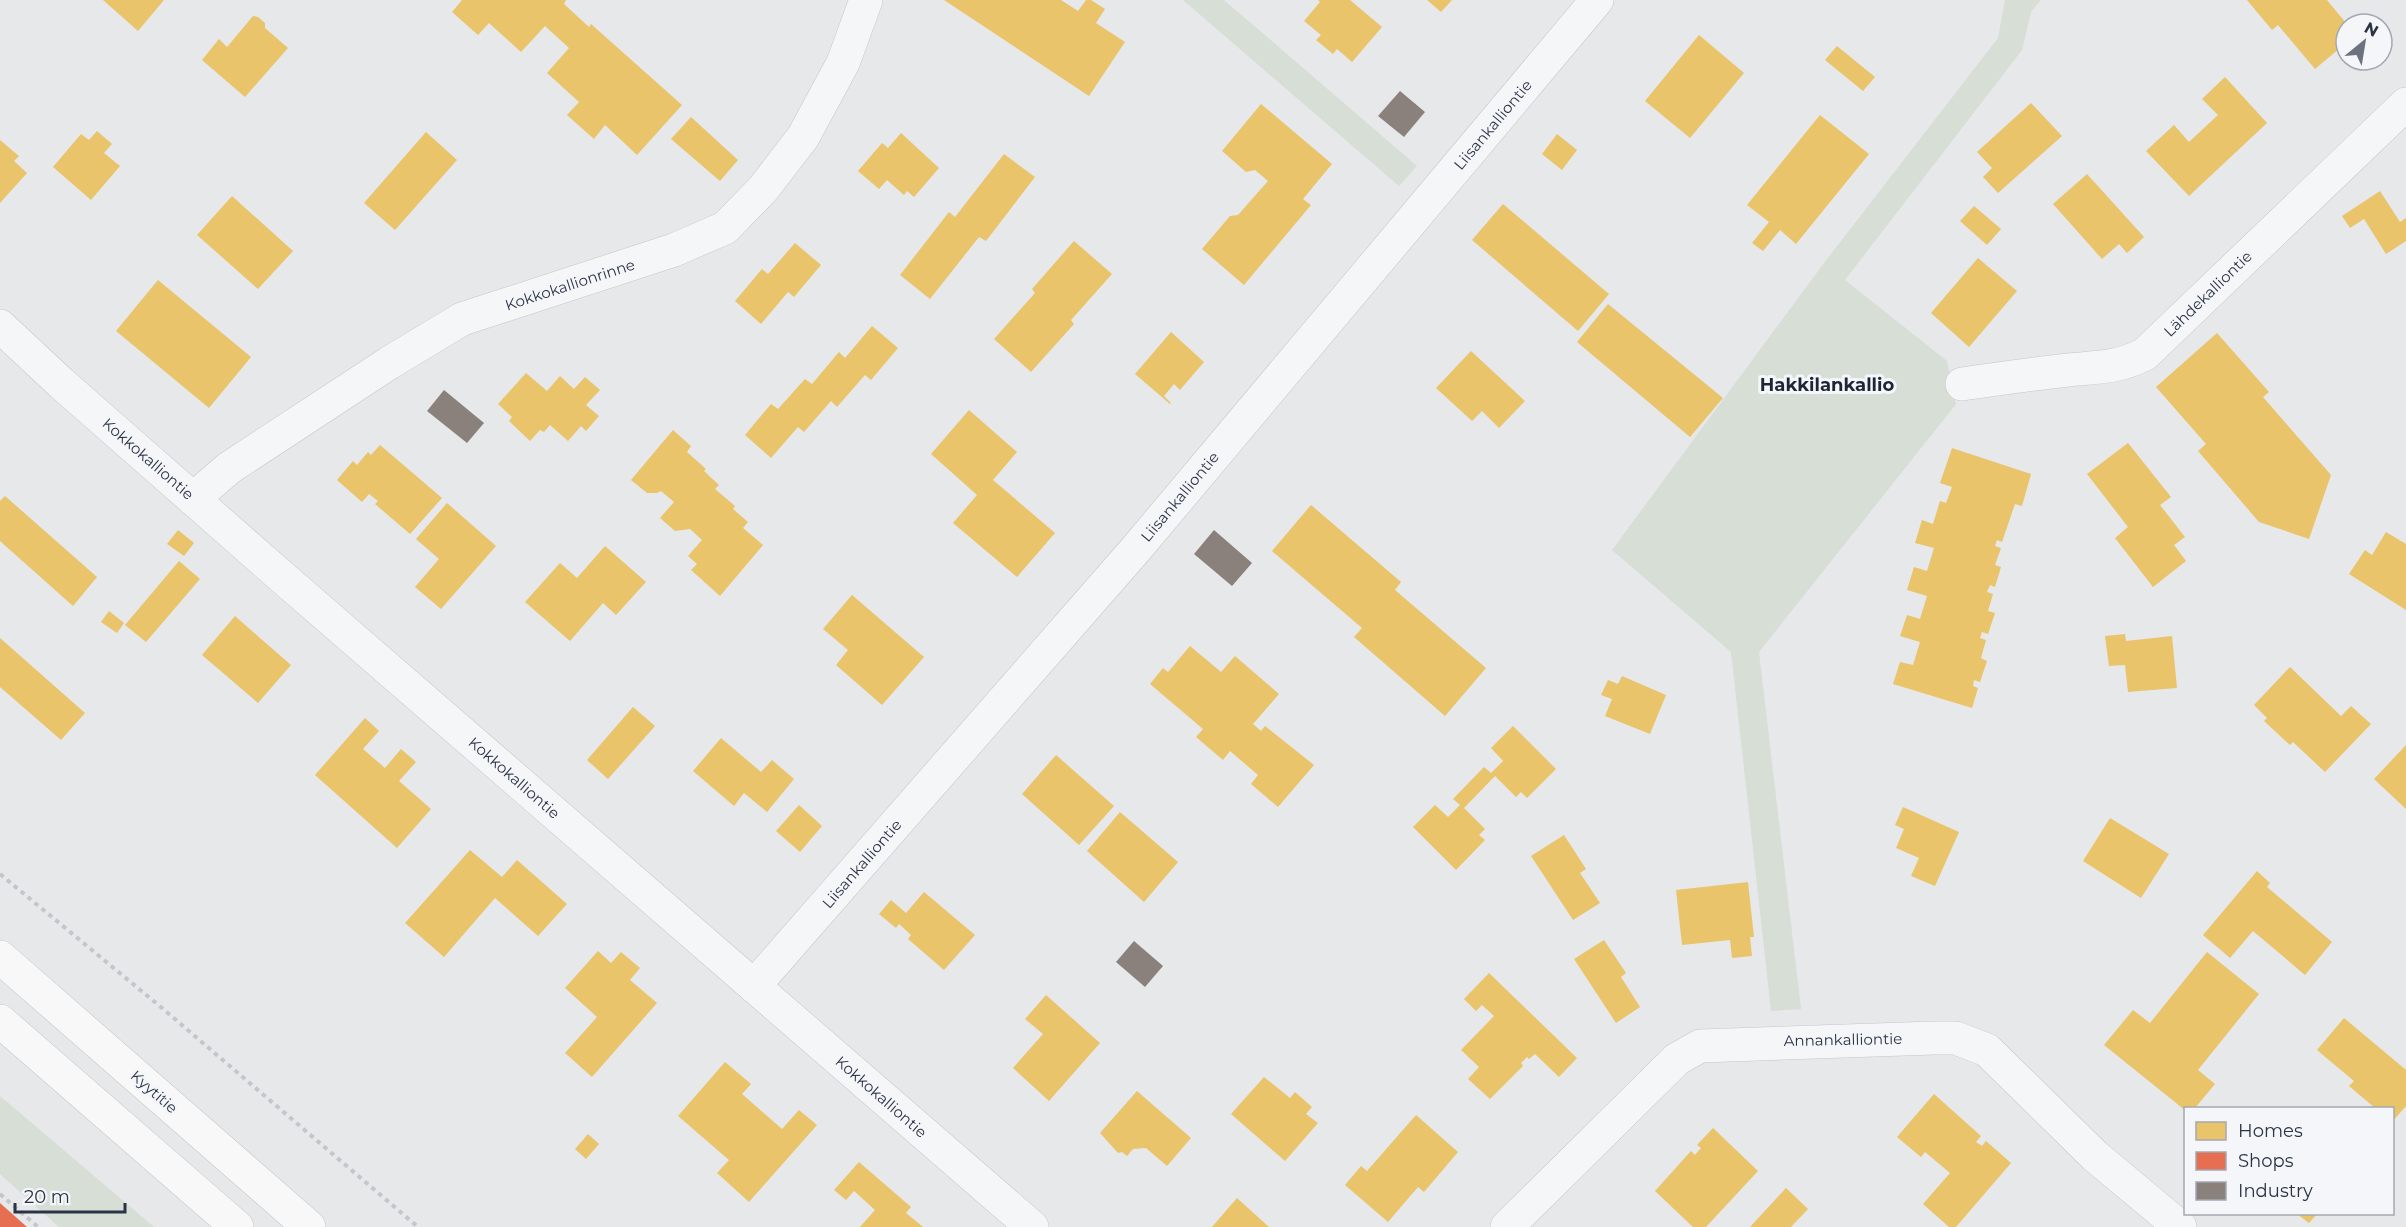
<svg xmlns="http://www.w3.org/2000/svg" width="2406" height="1227" font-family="Montserrat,sans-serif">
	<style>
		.green { fill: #d6ded6 }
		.homes { fill: #e9c46a }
		.shops { fill: #e76f51 }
		.industry { fill: #8a817c }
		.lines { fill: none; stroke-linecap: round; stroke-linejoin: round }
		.minor-casing { stroke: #c4c6c8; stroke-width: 34 }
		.major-casing { stroke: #c2c5c8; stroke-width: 34 }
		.path { stroke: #c5c6ca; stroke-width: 4; stroke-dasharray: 4.5 4.5; stroke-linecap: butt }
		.minor { stroke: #f5f6f7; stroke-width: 33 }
		.major { stroke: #f8f8f8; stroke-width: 33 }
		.labels { text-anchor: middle; stroke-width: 6; stroke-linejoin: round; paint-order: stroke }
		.street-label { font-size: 15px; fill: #2b3445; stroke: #f4f6f9 }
		.quarter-label { font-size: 18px; font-weight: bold; fill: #1d2536; stroke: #f4f6f9 }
	</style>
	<rect width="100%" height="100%" fill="#e6e8ea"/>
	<g class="green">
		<polygon points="1183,0 1224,0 1417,166 1399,186"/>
		<polygon points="2005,0 2041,0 2031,12 2022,50 1845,280 1947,361 1956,404 1759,652 1801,1009 1771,1011 1731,652 1612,550 1824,263 1998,38"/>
		<polygon points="0,1096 154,1227 59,1227 0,1174"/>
	</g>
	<g class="homes">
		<polygon points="103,0 164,0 138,31"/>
		<polygon points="462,0 566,0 564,4 589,27 591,24 682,105 637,155 605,125 594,139 567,115 579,102 547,73 569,48 545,26 521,52 489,23 478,35 452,12"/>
		<polygon points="944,0 1061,0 1078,11 1086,0 1091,0 1105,9 1096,23 1125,42 1089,96"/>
		<polygon points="1318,0 1350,0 1382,27 1352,62 1337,49 1333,54 1316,40 1321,35 1304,21 1320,2"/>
		<polygon points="1427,0 1452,0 1441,12"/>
		<polygon points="2247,0 2327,0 2346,23 2346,43 2315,69 2278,25 2272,30"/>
		<polygon points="253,16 258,17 265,23 265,28 288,48 245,97 202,60 219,39 227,47"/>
		<polygon points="1699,35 1744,73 1690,138 1645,101"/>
		<polygon points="1837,46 1875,77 1863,91 1825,60"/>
		<polygon points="2225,77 2267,123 2189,196 2146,151 2174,125 2189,142 2218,115 2202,99"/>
		<polygon points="2031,103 2062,136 1998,193 1983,177 1992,168 1977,152"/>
		<polygon points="1261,104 1332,164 1303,199 1311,205 1244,285 1202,249 1230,216 1238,215 1268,181 1255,170 1246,172 1222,151"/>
		<polygon points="1820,115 1869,154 1796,244 1780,230 1763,251 1752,243 1769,222 1747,205"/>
		<polygon points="691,117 738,160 720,181 671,139"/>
		<polygon points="97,131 112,144 104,153 120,166 91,200 53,167 81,134 89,140"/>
		<polygon points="426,132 457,160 395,230 364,203"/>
		<polygon points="901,133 939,168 914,197 907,191 904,195 887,180 879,189 858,171 882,143 888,148"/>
		<polygon points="1557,134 1577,150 1562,170 1542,154"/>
		<polygon points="0,140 19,156 14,161 27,173 0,203"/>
		<polygon points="1004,154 1035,177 986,241 979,237 930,299 900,275 949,212 955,217"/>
		<polygon points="2087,174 2144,237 2127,253 2119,244 2102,259 2053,204"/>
		<polygon points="2380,191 2400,222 2406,218 2406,241 2386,254 2364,219 2350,228 2342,216"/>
		<polygon points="232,196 293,251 258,289 197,235"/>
		<polygon points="1503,204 1609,294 1578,331 1472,240"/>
		<polygon points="1974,206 2001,229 1987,245 1960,221"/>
		<polygon points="1074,241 1112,274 1071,320 1074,324 1031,372 994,339 1035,293 1032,289"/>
		<polygon points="795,243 821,265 794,297 788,292 761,324 735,301 762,269 768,274"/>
		<polygon points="1978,258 2017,291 1969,347 1931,313"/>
		<polygon points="158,280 251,357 209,408 116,331"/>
		<polygon points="1608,304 1723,398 1690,437 1577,342"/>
		<polygon points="872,326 898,348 871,380 865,375 837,407 831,401 804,432 798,427 771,458 745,435 771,404 778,409 805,379 812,384 839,352 845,358"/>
		<polygon points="1171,332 1204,362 1180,390 1174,384 1164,396 1171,403 1170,404 1135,374"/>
		<polygon points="2217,333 2269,392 2263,397 2331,475 2309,539 2259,522 2198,451 2206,444 2156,387"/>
		<polygon points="1471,351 1525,401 1499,428 1482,411 1472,421 1436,388"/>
		<polygon points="526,373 547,391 560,376 574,389 585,377 600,390 586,405 599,416 586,431 581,426 568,441 550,425 544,432 540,430 530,441 509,421 512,417 498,404"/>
		<polygon points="969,410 1017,452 993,480 1055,533 1017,577 953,523 977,495 931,454"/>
		<polygon points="673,430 691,446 687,452 706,469 704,471 719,485 715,489 735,506 733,509 748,522 743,528 763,545 720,596 691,570 697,564 688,556 702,540 690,529 675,531 660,518 674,502 661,491 657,493 647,493 631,480"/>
		<polygon points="2128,443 2171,497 2160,505 2185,537 2174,545 2186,561 2153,587 2115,538 2128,527 2087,474"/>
		<polygon points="380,445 442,498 410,534 375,504 378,501 369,494 362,502 337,480 353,461 357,465 368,452 371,455"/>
		<polygon points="1952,448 2031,474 2022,506 2015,504 2002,542 1997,540 1995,546 2001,548 1995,565 2001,567 1995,587 1990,585 1987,592 1993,594 1988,611 1995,613 1988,634 1982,632 1980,638 1986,640 1981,658 1987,661 1980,682 1974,680 1973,686 1978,688 1972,708 1893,684 1900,662 1913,665 1920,642 1900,636 1907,615 1920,619 1927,596 1907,590 1914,567 1927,571 1934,548 1915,543 1922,520 1933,524 1940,501 1946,503 1952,487 1940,483"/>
		<polygon points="5,496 97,577 73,606 0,541 0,501"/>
		<polygon points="447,503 496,546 441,609 415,587 439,559 416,539"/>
		<polygon points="1311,505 1401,582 1395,590 1486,668 1445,716 1354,637 1362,628 1272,551"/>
		<polygon points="178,530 194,543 184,556 167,544"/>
		<polygon points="2386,532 2406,544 2406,610 2349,574 2365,550 2372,555"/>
		<polygon points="605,546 646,582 616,615 603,603 570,641 525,602 560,563 577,578"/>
		<polygon points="179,561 200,579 146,642 125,625"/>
		<polygon points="852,595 924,657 882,705 836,665 848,650 823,629"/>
		<polygon points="109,611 124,623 117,633 101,622"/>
		<polygon points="235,616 291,665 258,703 202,655"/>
		<polygon points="2125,634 2126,641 2172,636 2177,688 2128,692 2125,665 2109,666 2105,636"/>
		<polygon points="0,638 85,713 61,740 0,687"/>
		<polygon points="1190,646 1221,672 1235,656 1279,694 1253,724 1261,731 1265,726 1314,765 1278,807 1251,784 1258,775 1230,751 1223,760 1196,737 1203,729 1150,684 1163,668 1168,672"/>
		<polygon points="2290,667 2341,716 2351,706 2371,724 2325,772 2293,742 2290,745 2264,721 2267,718 2254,705"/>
		<polygon points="1622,676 1666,695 1650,734 1605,716 1612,699 1601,695 1608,680 1618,684"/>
		<polygon points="633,707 655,726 608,779 587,760"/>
		<polygon points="365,718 379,731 363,749 385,768 401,749 416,762 399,781 431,809 397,848 315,775"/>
		<polygon points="1513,726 1556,769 1527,798 1521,792 1516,797 1495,776 1464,808 1485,829 1479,835 1485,840 1456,870 1413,827 1435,805 1448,817 1460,805 1453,799 1484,767 1491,773 1503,761 1491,748"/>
		<polygon points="721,738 761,772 772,760 794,779 767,812 744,793 734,806 693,771"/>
		<polygon points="2406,745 2406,809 2374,779"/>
		<polygon points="1056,755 1114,806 1079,845 1022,794"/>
		<polygon points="799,805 822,826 800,852 776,831"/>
		<polygon points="1903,807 1959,832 1935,886 1911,876 1919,858 1896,848 1904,829 1895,825"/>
		<polygon points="1120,812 1178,862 1144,902 1087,851"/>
		<polygon points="2110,818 2169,854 2141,898 2083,861"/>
		<polygon points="1564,835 1586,869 1580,873 1600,903 1573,920 1531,856"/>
		<polygon points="470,850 502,877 517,860 567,904 538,936 495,898 444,957 405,923"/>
		<polygon points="2257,871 2270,883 2267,887 2332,942 2305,975 2253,931 2230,958 2203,935"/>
		<polygon points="1748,882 1754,937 1750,937 1752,956 1732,958 1730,940 1682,945 1676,890"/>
		<polygon points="924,892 975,935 944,970 908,939 911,935 899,924 896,928 879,914 891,900 906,913"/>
		<polygon points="1604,940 1626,973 1621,977 1640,1007 1616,1023 1574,959"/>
		<polygon points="598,951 611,963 621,952 640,968 630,980 657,1003 592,1077 565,1053 597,1017 565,988"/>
		<polygon points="2207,952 2259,994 2198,1070 2215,1084 2195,1108 2186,1108 2186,1111 2104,1045 2133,1010 2150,1023"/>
		<polygon points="1489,973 1577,1058 1559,1077 1535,1054 1529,1059 1527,1057 1521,1063 1523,1066 1490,1099 1468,1079 1479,1067 1461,1050 1494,1016 1482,1005 1476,1011 1464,999"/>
		<polygon points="1046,995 1100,1043 1049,1101 1013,1068 1043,1034 1025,1019"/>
		<polygon points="2344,1018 2406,1070 2406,1106 2392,1122 2392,1108 2375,1108 2349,1086 2354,1081 2317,1050"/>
		<polygon points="725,1062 751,1084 742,1094 782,1129 799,1110 817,1125 749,1202 717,1173 729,1160 678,1116"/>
		<polygon points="1264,1077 1290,1098 1295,1092 1312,1107 1306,1114 1318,1123 1285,1161 1231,1114"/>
		<polygon points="1137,1091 1191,1138 1167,1166 1146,1148 1133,1149 1127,1156 1122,1152 1118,1153 1100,1133"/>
		<polygon points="1934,1094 1981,1136 1976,1142 1982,1146 1986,1141 2011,1163 1956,1227 1949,1227 1923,1204 1950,1173 1925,1152 1921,1157 1897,1137"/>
		<polygon points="1416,1115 1458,1152 1424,1192 1418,1187 1388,1222 1345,1185 1361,1166 1367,1171"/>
		<polygon points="1713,1128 1758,1171 1706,1227 1693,1227 1655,1191 1691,1151 1695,1155 1701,1148 1697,1145"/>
		<polygon points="588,1134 599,1144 586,1159 575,1149"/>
		<polygon points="859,1162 911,1207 906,1213 923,1227 860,1227 875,1210 854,1191 846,1200 834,1190"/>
		<polygon points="1786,1188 1808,1209 1791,1227 1750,1227"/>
		<polygon points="1237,1198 1269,1227 1212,1227"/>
		<polygon points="2297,1214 2317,1214 2309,1223"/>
	</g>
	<polygon class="shops" points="0,1203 27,1227 0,1227"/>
	<g class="industry">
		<polygon points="1400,91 1425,112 1404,137 1378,116"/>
		<polygon points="444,390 484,423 467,443 427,411"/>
		<polygon points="1214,530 1252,563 1232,586 1194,554"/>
		<polygon points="1134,941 1163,966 1145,987 1116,962"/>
	</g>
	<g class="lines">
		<defs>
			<g id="minor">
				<polyline points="0,326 61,383 282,577 1032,1227"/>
				<path d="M1962,384C1997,379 2033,374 2068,370C2098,367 2118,368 2145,354L2406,104"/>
				<polyline points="193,499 229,468 389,363 462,319 674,250 725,228 763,189 803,137 843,63 866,0"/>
				<polyline points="754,986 1136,549 1597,0"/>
				<polyline points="1507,1227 1677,1059 1700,1046 1934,1038 1956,1038 1987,1050 2095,1156 2180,1227"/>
			</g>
			<g id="major">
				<polyline points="0,957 309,1227"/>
				<polyline points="0,1021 237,1227"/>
			</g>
		</defs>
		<use href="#minor" class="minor-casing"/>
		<use href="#major" class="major-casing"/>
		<g class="path">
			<polyline points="0,874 162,1008 418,1227"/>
			<polyline points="0,1194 38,1227"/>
		</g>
		<use href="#minor" class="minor"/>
		<use href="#major" class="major"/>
	</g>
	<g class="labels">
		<g class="street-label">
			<text transform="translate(1493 125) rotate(-50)" y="5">Liisankalliontie</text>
			<text transform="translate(570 285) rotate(-18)" y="5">Kokkokallionrinne</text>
			<text transform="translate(2208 294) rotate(-44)" y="5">Lähdekalliontie</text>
			<text transform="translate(148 459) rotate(41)" y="5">Kokkokalliontie</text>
			<text transform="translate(1180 497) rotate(-50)" y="5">Liisankalliontie</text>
			<text transform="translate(514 778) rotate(41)" y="5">Kokkokalliontie</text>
			<text transform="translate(862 864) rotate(-49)" y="5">Liisankalliontie</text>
			<text transform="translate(1843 1040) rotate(-1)" y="5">Annankalliontie</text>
			<text transform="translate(154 1092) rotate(41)" y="5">Kyytitie</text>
			<text transform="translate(881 1097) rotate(41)" y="5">Kokkokalliontie</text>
		</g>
		<g class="quarter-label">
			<text x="1827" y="391">Hakkilankallio</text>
		</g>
	</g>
	<rect x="2184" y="1107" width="210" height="108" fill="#f4f6f9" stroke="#a4a8b1" stroke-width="1.5"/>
	<rect x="2196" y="1122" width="30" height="18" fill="#e9c46a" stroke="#a4a8b1" stroke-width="1.5"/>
	<text x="2238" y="1137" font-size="18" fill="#2b3445">Homes</text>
	<rect x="2196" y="1152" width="30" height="18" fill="#e76f51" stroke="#a4a8b1" stroke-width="1.5"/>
	<text x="2238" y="1167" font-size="18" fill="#2b3445">Shops</text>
	<rect x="2196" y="1182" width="30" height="18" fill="#8a817c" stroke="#a4a8b1" stroke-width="1.5"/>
	<text x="2238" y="1197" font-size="18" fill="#2b3445">Industry</text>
	<g transform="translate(2364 42) rotate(30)"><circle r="28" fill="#f4f6f9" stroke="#a4a8b1" stroke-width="1.5"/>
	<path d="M0-4.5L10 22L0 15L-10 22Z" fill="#6c737f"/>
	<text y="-9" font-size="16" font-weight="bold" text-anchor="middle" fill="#2b3445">N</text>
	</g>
	<path d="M15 1203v9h110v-9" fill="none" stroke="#2b3445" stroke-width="3"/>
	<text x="24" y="1203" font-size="18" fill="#2b3445" stroke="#f4f6f9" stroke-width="4.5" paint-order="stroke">20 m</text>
</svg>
